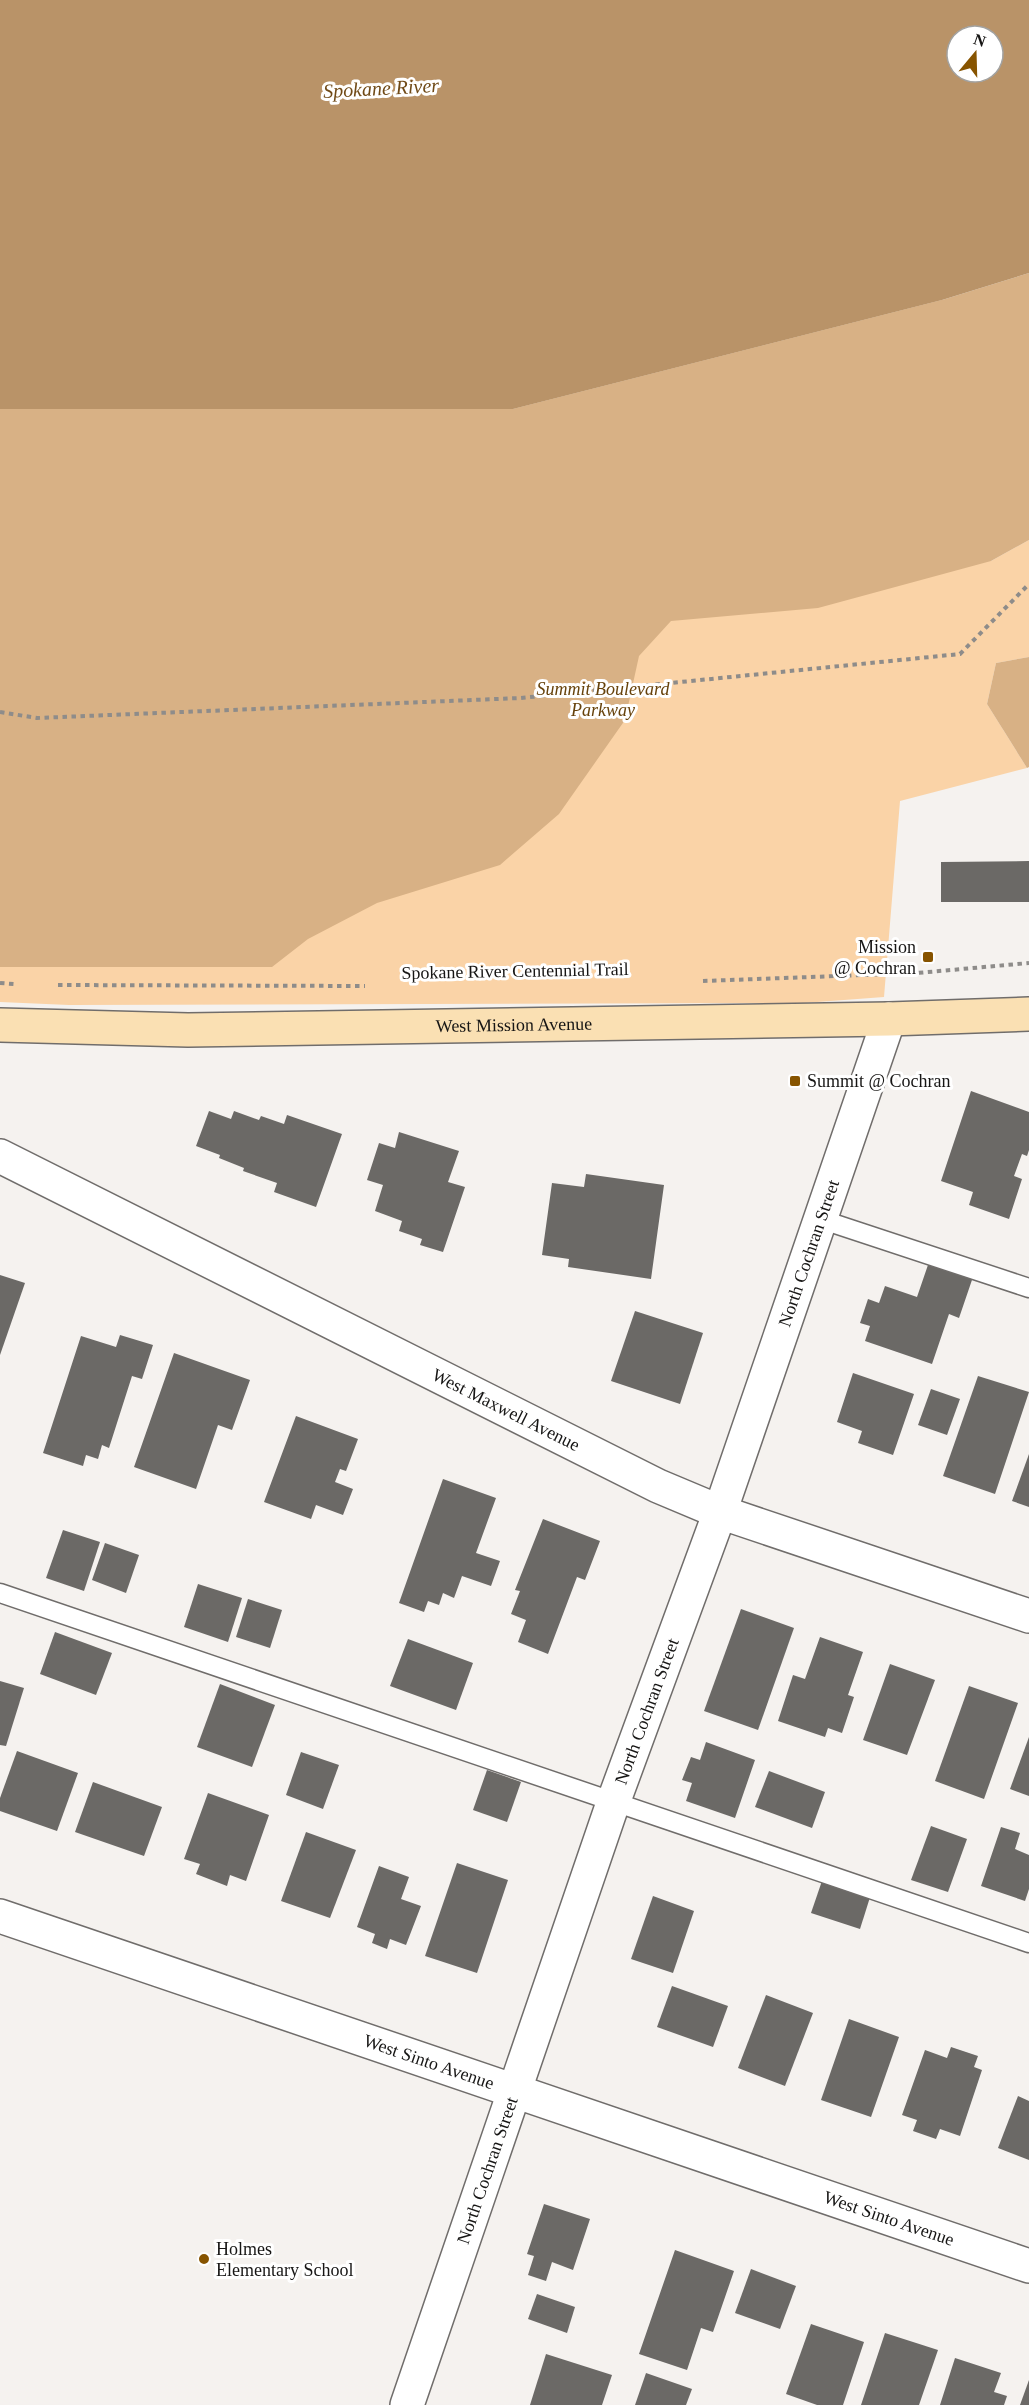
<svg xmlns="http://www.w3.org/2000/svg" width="1029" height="2405" font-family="'Times New Roman',serif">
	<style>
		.green { fill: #fad3a7 }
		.forest { fill: #d8b185 }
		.water { fill: #b99368; fill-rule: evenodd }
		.building { fill: #6b6966 }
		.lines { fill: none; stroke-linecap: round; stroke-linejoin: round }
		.lane-casing { stroke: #706d6b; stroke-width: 21 }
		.street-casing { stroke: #706d6b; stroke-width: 36 }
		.secondary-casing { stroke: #706d6b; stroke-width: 36 }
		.path { stroke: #8e8c8a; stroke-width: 4; stroke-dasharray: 4.5 4.5; stroke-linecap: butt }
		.lane { stroke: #fff; stroke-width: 18 }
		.street { stroke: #fff; stroke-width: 33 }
		.secondary { stroke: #fae0b3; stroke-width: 33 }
		.poi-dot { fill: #875400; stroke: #fff; stroke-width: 2 }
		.labels { text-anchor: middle; stroke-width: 6; stroke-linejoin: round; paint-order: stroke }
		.park-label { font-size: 18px; font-style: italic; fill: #67420b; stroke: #fff }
		.poi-label { font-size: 18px; fill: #171615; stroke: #fff; text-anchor: start }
		.street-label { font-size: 18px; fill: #171615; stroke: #fff }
		.water-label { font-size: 20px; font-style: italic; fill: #704a17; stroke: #fff }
	</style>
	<rect width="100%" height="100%" fill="#f5f2ef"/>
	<polygon class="green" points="942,300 991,561 1029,540 1029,657 996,663 987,704 1027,768 900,801 884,997 804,1003 69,1005 0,1002 0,409 513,409"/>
	<g class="forest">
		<polygon points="1029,273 1029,540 991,561 818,608 671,621 639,656 625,720 559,814 500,865 377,903 308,939 272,967 0,967 0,409 513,409 942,300"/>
		<polygon points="1029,657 1029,767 1027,768 987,704 996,663"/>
	</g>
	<path class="water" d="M0,0H1029V273L942,300L513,409H0ZM957,36H993V72H957Z"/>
	<g class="building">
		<polygon points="1029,861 1029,902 941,902 941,862"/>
		<polygon points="971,1091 1029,1112 1029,1150 1027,1156 1022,1154 1014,1176 1022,1179 1009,1219 969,1205 973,1192 941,1181"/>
		<polygon points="209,1111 231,1119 234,1111 259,1120 261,1116 284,1124 287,1115 342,1134 316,1207 274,1192 277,1183 243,1171 244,1168 219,1158 220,1155 196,1146"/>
		<polygon points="399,1132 459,1151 448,1182 465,1187 443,1252 420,1245 422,1239 399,1231 402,1221 375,1211 383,1185 367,1180 379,1143 395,1148"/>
		<polygon points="586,1174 664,1185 651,1279 568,1267 569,1259 542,1255 552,1183 584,1187"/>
		<polygon points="929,1262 973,1277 959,1318 949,1314 932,1364 865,1341 870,1326 860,1323 868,1299 879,1303 885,1286 917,1297"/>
		<polygon points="0,1275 25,1283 0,1355"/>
		<polygon points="635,1311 703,1333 680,1404 611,1381"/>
		<polygon points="120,1335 153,1345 142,1379 132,1376 109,1448 102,1445 98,1459 86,1455 83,1466 43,1453 81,1336 116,1347"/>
		<polygon points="174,1353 250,1380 232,1430 218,1425 196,1489 134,1467"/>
		<polygon points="853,1373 914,1394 893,1455 858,1443 862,1431 837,1422"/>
		<polygon points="978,1376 1029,1392 995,1494 943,1476"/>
		<polygon points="931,1389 960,1399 947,1435 918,1425"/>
		<polygon points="296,1416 358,1439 346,1471 340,1469 335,1482 353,1489 343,1515 316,1505 311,1519 264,1502"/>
		<polygon points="1029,1454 1029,1507 1012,1501"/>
		<polygon points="443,1479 496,1498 476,1553 500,1561 491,1586 462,1576 454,1598 443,1593 439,1605 428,1601 424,1612 399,1603"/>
		<polygon points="543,1519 600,1541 585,1580 577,1577 548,1654 518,1642 526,1620 511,1614 520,1591 515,1590"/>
		<polygon points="63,1530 100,1542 84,1591 46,1578"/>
		<polygon points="105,1543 139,1555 126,1593 92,1580"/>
		<polygon points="198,1584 242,1598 228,1642 184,1627"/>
		<polygon points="248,1599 282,1610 270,1648 236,1637"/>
		<polygon points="741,1609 794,1628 758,1730 704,1711"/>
		<polygon points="55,1632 112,1653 96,1695 40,1674"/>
		<polygon points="820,1637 863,1652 848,1695 854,1697 842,1733 828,1728 825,1737 778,1721 793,1675 805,1679"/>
		<polygon points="408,1639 473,1663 456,1710 390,1686"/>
		<polygon points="890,1664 935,1680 907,1755 863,1740"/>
		<polygon points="0,1681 24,1688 6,1746 0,1745"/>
		<polygon points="220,1684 275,1705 252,1767 197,1747"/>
		<polygon points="969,1686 1018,1703 984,1799 935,1781"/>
		<polygon points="1029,1737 1029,1796 1010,1789"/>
		<polygon points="706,1742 755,1760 735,1818 686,1801 692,1783 682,1780 691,1757 700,1760"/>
		<polygon points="17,1751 78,1773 57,1831 0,1811 0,1798"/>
		<polygon points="301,1752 339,1765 323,1809 286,1795"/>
		<polygon points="487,1770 521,1782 507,1822 473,1810"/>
		<polygon points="769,1771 825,1792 812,1828 755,1807"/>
		<polygon points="93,1782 162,1807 144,1856 75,1832"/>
		<polygon points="208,1793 269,1815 246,1881 230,1875 227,1886 196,1874 200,1864 184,1859"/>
		<polygon points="931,1826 967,1839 948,1892 911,1880"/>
		<polygon points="1001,1827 1020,1833 1015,1849 1029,1855 1029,1889 1025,1901 981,1886"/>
		<polygon points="306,1832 356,1850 330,1918 281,1901"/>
		<polygon points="457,1863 508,1880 477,1973 425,1956"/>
		<polygon points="379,1866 409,1877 401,1899 421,1906 406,1945 390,1939 387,1949 372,1943 375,1934 357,1927"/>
		<polygon points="824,1875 872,1891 860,1929 811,1913"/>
		<polygon points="653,1896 694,1911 673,1973 631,1959"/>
		<polygon points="672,1986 728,2006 713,2047 657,2027"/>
		<polygon points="766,1995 813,2013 785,2086 738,2068"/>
		<polygon points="849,2019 899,2037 871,2117 821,2100"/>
		<polygon points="951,2047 978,2056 974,2067 982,2070 960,2136 940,2129 936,2139 913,2131 917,2120 902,2115 925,2050 947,2058"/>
		<polygon points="1018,2096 1029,2101 1029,2160 998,2148"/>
		<polygon points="544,2204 590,2219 573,2270 552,2262 546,2281 528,2275 534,2256 527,2254"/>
		<polygon points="675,2250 734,2271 713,2332 701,2328 687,2370 639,2354"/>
		<polygon points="751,2269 796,2286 780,2329 735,2313"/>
		<polygon points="537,2294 575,2307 567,2333 528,2319"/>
		<polygon points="811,2324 864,2342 843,2405 817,2405 786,2394"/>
		<polygon points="885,2333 938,2350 919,2405 861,2405"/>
		<polygon points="546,2354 612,2375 602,2405 530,2405"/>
		<polygon points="955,2358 1001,2373 994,2392 1007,2396 1004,2405 940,2405"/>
		<polygon points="646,2373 692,2389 686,2405 635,2405"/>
		<polygon points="1029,2380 1029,2405 1020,2405"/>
	</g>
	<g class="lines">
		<defs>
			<g id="lane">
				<polyline points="820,1219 1029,1288"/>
				<polyline points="0,1593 1029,1943"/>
			</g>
			<g id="street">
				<path id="s1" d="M0,1156L658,1486L720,1512L1029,1616"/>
				<path id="s2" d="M0,1916L1029,2266"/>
				<path id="s3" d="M407,2405L613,1803L720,1512L889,1019"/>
			</g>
			<g id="secondary">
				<path id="s4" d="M0,1025L188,1030L889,1019L1029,1014"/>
			</g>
		</defs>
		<use href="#lane" class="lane-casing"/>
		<use href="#street" class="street-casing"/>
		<use href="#secondary" class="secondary-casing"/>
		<g class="path">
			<polyline points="0,712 37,718 521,698 960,654 1029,584"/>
			<polyline points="703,981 917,973 1029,963"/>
			<polyline points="0,983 14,984"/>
			<polyline points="58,985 365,986"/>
		</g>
		<use href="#lane" class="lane"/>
		<use href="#street" class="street"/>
		<use href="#secondary" class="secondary"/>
	</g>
	<g class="poi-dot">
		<rect x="922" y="951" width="12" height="12" rx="3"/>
		<rect x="789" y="1075" width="12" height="12" rx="3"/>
		<circle cx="204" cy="2259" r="6"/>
	</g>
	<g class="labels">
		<g class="park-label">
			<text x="603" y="695">Summit Boulevard<tspan x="603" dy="21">Parkway</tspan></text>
		</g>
		<g class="poi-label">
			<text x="916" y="953" text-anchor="end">Mission<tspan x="916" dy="21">@ Cochran</tspan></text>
			<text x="807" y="1087">Summit @ Cochran</text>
			<text x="216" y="2255">Holmes<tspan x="216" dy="21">Elementary School</tspan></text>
		</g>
		<g class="street-label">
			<text transform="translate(515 971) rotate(-1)" y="6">Spokane River Centennial Trail</text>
			<text dy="6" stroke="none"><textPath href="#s4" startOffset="514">West Mission Avenue</textPath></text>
			<text dy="6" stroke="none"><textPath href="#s3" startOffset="1220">North Cochran Street</textPath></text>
			<text dy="6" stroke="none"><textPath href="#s1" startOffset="566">West Maxwell Avenue</textPath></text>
			<text dy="6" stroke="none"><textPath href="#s3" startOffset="734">North Cochran Street</textPath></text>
			<text dy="6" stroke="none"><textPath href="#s2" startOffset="453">West Sinto Avenue</textPath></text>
			<text dy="6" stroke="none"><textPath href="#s3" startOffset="248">North Cochran Street</textPath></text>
			<text dy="6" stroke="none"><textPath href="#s2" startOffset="939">West Sinto Avenue</textPath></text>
		</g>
		<g class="water-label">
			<text transform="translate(381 88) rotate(-3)" y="7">Spokane River</text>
		</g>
	</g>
	<g transform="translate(975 54) rotate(19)"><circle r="28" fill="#ffffff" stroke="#a2a2a1" stroke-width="1.5"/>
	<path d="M0-4.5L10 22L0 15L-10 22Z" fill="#875400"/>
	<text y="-9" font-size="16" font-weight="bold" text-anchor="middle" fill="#171615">N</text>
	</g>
</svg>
